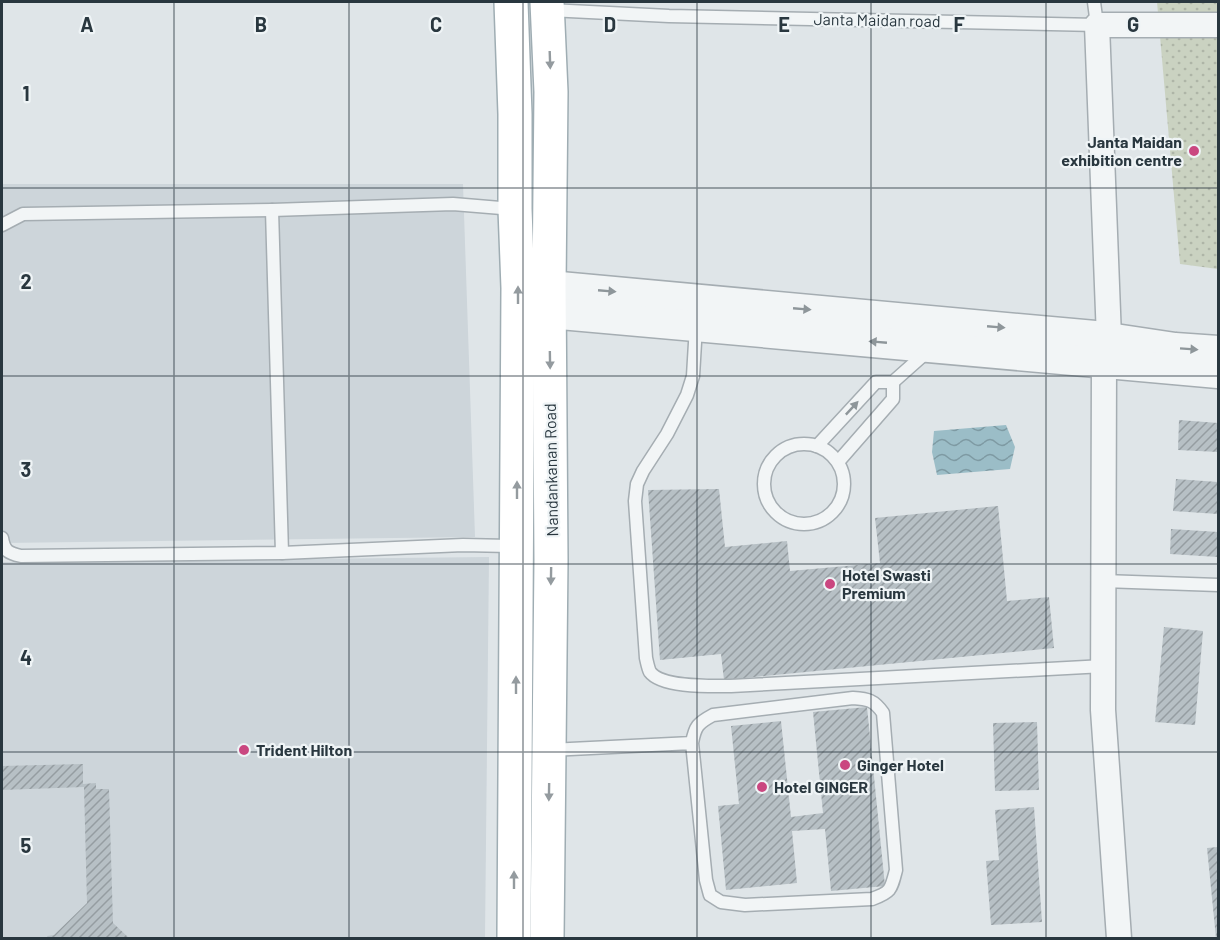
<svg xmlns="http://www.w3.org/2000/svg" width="1220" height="940" font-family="Barlow,sans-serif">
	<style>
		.built { fill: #cdd5da }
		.park { fill: url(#park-dots) }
		.water { fill: url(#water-waves) }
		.building { fill: url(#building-hatch) }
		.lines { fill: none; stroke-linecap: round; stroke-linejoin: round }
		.service-casing { stroke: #a5adb2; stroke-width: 15 }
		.minor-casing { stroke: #a5adb2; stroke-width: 27 }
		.tertiary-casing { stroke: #a5adb2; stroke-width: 33 }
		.primary-casing { stroke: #9fadb3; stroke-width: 36 }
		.service { stroke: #f2f5f6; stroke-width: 12 }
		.minor { stroke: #f2f5f6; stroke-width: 24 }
		.tertiary { stroke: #f2f5f6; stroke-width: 30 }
		.primary { stroke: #fff; stroke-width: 33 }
		.oneway { fill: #949b9f }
		.oneway2 { fill: #8e969a }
		.grid { fill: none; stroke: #29373f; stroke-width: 1.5; stroke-opacity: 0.55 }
		.poi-dot { fill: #ca4780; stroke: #eff4f6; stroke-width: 2 }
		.labels { text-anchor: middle; stroke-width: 4.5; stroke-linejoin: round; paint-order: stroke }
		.street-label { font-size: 16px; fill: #29373f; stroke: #eff4f6 }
		.poi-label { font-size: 16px; font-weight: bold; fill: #29373f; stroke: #eff4f6; text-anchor: start }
		.grid-label { font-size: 20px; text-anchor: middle; font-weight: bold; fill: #29373f; stroke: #eff4f6; stroke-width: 4.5; stroke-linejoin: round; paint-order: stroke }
	</style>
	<defs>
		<pattern id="park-dots" width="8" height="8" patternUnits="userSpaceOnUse" patternTransform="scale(1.5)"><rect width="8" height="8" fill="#cad2c1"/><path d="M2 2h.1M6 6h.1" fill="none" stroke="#aeb5a7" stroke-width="1.8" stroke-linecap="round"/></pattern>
		<pattern id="water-waves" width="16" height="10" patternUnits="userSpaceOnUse" patternTransform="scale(1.5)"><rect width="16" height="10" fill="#9bbdc7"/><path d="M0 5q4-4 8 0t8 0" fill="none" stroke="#7e9aa3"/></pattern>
		<pattern id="building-hatch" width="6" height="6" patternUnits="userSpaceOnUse" patternTransform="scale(1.5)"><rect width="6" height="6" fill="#b7c0c5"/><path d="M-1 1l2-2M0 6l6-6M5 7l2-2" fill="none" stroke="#959da1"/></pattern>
	</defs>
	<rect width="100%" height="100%" fill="#dfe5e8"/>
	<g class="built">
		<polygon points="2,184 463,184 475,537 2,543"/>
		<polygon points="489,557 485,938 2,938 2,562"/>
	</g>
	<polygon class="park" points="1157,2 1218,2 1218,269 1180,264"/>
	<polygon class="water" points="1006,425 1015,447 1010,469 937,475 932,452 934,431"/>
	<g class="building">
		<polygon points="1179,420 1218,423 1218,452 1178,450"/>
		<polygon points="1176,479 1218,482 1218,514 1173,511"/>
		<polygon points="719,489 725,547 787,541 790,571 880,563 875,518 998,506 1007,601 1049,597 1054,648 724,680 721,654 660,660 648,490"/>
		<polygon points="1171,529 1218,532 1218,557 1170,554"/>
		<polygon points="1164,627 1203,631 1195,725 1155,722"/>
		<polygon points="867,707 885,886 831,891 825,829 792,831 797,883 726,890 718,806 739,804 731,726 781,721 791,817 823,813 813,712"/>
		<polygon points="1037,722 1039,790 995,791 993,723"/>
		<polygon points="83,764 83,784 96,783 96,789 109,789 113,923 129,938 48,938 47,936 54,935 87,903 84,787 2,790 2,766"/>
		<polygon points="1034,807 1042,922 991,925 986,861 999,860 995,810"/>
		<polygon points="1218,847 1218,937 1216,938 1207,848"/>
	</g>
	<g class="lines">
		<defs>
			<g id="service">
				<polyline points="549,10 669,16 1097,25 1094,2"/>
				<polyline points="272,210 282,553"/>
				<polyline points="2,225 23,214 272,210 453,204 513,209"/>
				<path d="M696,326L693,376L687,395L667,434L643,471L637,484L635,501L646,658C647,662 648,668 650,672C662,688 712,686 731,686L1104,666"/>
				<circle cx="804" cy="484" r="40"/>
				<polyline points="817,446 876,382 893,382 929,350"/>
				<polyline points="838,462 893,399 893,382"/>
				<path d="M2,538C4,551 8,553 21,556L282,553L463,545L515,546"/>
				<polyline points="1103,581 1218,585"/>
				<path d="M550,750L692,743C695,726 698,723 713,715L853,698C868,699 874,700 883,713L896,870C891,890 891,892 872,899L745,905L721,902L710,895L706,880L692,743"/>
			</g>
			<g id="minor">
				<polyline points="1109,338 1097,25 1218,25"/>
				<polyline points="1104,363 1103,710 1119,938"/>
			</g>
			<g id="tertiary">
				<polyline points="549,286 1095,336 1175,348 1218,351"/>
				<polyline points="549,313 1218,373"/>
			</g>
			<g id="primary">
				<polyline points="511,2 515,114 515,209 518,288 514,938"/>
				<polyline points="547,938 551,560 549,286 551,92 547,2"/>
			</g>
		</defs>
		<use href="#service" class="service-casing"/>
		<use href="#minor" class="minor-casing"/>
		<use href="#tertiary" class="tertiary-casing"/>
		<use href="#primary" class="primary-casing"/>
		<use href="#service" class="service"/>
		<use href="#minor" class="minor"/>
		<use href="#tertiary" class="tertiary"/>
		<use href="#primary" class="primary"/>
	</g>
	<defs><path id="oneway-solid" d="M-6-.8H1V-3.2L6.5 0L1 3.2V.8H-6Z" transform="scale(1.5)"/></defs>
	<g class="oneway">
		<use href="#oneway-solid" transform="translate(550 60) rotate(88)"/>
		<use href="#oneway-solid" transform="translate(518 295) rotate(-90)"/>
		<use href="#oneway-solid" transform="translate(550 360) rotate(89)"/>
		<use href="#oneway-solid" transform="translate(517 490) rotate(-90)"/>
		<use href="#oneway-solid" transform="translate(551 576) rotate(91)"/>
		<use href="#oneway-solid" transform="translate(516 685) rotate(-90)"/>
		<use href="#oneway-solid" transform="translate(549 792) rotate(91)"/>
		<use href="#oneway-solid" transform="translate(514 880) rotate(-90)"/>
	</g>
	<g class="oneway2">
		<use href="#oneway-solid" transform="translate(607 291) rotate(5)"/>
		<use href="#oneway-solid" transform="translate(802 309) rotate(5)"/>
		<use href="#oneway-solid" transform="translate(996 327) rotate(5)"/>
		<use href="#oneway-solid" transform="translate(878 342) rotate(-175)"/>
		<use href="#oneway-solid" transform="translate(1189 349) rotate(4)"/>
		<use href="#oneway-solid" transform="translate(852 408) rotate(-47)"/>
	</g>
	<path class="grid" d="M174,2V938M349,2V938M523,2V938M697,2V938M871,2V938M1046,2V938M2,188H1218M2,376H1218M2,564H1218M2,752H1218"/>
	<g class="poi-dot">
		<circle cx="1194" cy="151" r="6"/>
		<circle cx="830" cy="584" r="6"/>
		<circle cx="244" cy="750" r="6"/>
		<circle cx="845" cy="765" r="6"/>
		<circle cx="762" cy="787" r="6"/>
	</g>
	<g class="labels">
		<g class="street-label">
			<text transform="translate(877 20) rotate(1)" y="6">Janta Maidan road</text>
			<text transform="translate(551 470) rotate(-91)" y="6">Nandankanan Road</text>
		</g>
		<g class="poi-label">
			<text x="1182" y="148" text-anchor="end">Janta Maidan<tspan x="1182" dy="18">exhibition centre</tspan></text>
			<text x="842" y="581">Hotel Swasti<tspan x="842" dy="18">Premium</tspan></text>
			<text x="256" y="756">Trident Hilton</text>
			<text x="857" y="771">Ginger Hotel</text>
			<text x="774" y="793">Hotel GINGER</text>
		</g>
	</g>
	<g class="grid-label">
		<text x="87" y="32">A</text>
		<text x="261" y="32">B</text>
		<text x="436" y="32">C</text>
		<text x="610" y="32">D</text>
		<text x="784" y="32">E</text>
		<text x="959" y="32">F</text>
		<text x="1133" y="32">G</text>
		<text x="26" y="101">1</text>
		<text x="26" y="289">2</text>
		<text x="26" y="477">3</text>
		<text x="26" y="665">4</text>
		<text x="26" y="853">5</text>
	</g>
	<rect width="1220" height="940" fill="none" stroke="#29373f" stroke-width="6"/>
</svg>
